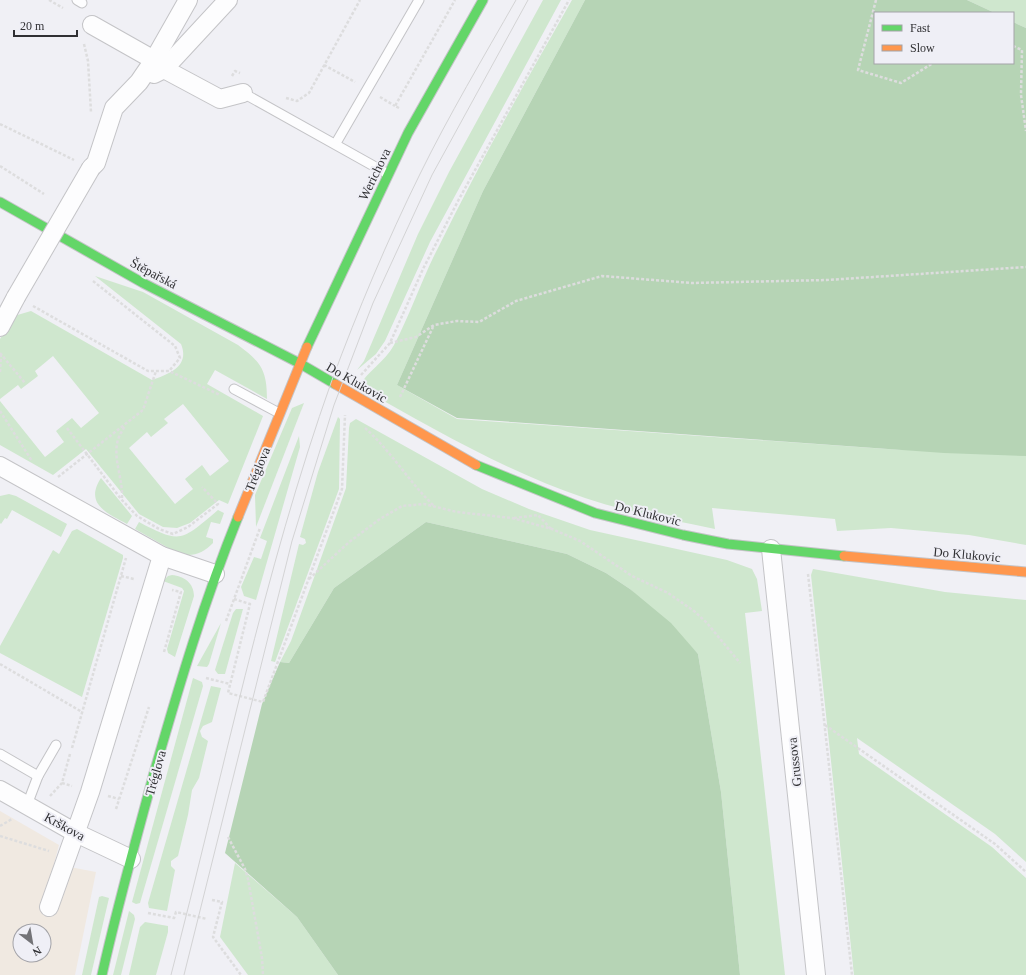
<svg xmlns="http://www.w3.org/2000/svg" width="1026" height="975" font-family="'Times New Roman',serif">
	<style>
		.education { fill: #f0e9e1; fill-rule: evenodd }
		.green { fill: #cfe7ce; fill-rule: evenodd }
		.forest { fill: #b6d4b5 }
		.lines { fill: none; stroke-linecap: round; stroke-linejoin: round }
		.lane-casing { stroke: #c4c4c7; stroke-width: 11 }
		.street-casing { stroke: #c4c4c7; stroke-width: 20 }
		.fast-casing { stroke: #c4c4c7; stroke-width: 11 }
		.slow-casing { stroke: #c4c4c7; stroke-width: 11 }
		.path { stroke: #ddddde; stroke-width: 2.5; stroke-dasharray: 3 2; stroke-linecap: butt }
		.lane { stroke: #fdfdfe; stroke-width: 9 }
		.street { stroke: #fdfdfe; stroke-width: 18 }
		.fast { stroke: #63d668; stroke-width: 9 }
		.slow { stroke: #ff974d; stroke-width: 9 }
		.tram { stroke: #d3d3d4; stroke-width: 1 }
		.street-bridge-casing { stroke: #c4c4c7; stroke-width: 20; stroke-linecap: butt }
		.street-bridge { stroke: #fdfdfe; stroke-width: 18 }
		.labels { text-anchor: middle; stroke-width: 4; stroke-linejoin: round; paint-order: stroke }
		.street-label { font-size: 13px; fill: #303033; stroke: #efeff6 }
	</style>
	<rect width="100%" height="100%" fill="#f0f0f5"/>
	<path class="education" d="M0,811L59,845L54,864L96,872L75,975H0ZM20,931H44V955H20Z"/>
	<g class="green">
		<polygon points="543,0 561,0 430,242 385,341 376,354 357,370 364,361 418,234 449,172"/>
		<path d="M572,0H585L483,191L397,385L457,419L887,449L1026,455V545L969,535L891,528L837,531L835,519L712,508L715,529C672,520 627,512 585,498C505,471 432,428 359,387C367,371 385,362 394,345C411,313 422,278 439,246C480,162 526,81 572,0Z"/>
		<polygon points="967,0 1026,0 1026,28 1013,22 1013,13 995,13"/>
		<path d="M95,276L143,292L238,345C261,362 267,370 267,399L215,370L207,384L263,416L228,504L219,500L190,523L177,528L163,527L139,514L86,449L53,475L0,445V401L45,457L64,442L56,431L72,418L81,428L99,413L53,356L35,371L38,376L21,389L18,385L0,399V339L14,316L31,311L152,380C170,374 190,366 181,344ZM183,404L229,461L210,476L202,465L185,479L193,489L175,504L129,448L147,432L151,437L168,423L164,419Z"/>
		<polygon points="304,403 256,527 255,495 292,408"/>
		<polygon points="338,417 340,419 339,489 275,662 271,661 299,544 303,545 306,543 305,539 300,537 318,472"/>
		<polygon points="356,419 482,489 529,509 590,530 727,560 752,569 757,579 762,611 745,613 785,975 740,975 721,792 698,654 630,589 606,573 567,554 426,522 334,588 289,663 280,662 291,641 316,572 346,488 349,428 350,423"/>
		<polygon points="299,436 300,447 256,600 244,596 241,587 254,557 261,559 267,541 260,538"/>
		<path d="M101,478L132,516L127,524C107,513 84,504 101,478Z"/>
		<polygon points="9,494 16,496 67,524 61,537 12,510 7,519 5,518 1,524 0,523 0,496"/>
		<path d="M218,510L224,513L220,524L211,522L206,537L213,539V543C203,553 194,557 179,554L135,529L139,522C182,545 182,540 218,510Z"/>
		<polygon points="77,529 123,555 123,558 82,697 0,653 0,646 53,550 59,554 72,531"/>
		<polygon points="813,569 945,592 1026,600 1026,862 995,834 857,738 859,754 992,847 1026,878 1026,975 854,975 811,575"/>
		<path d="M172,575C184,576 194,583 194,596L175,657L168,653L167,649L184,591L182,588L163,581L168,576Z"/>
		<polygon points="236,609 243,609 225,674 218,674 215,670 233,613"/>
		<polygon points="221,623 209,664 207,667 197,666"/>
		<polygon points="193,678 202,682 203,686 140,903 136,904 132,902"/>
		<polygon points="211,686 221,688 212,722 203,726 200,731 202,737 208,741 199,778 192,790 188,815 178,856 171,861 171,866 175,870 167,911 149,908 148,903"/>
		<polygon points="235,863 297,917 338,975 248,975 220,937"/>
		<polygon points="102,896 109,898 91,975 82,975 99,897"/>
		<polygon points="129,911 134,915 135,919 121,975 113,975"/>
		<polygon points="145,922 168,926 168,932 156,975 129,975 140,927"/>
	</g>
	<g class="forest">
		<polygon points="585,0 967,0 995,13 875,13 875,63 1013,63 1013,22 1026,28 1026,456 944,453 457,418 397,385 483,191"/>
		<polygon points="426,522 567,554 606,573 630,589 671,623 698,654 721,792 740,975 338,975 297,917 225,853 262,704 280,662 289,663 334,588"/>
	</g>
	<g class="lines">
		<defs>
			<g id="lane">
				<polyline points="77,0 82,3"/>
				<polyline points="243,93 388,174"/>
				<polyline points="336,143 419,0"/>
				<polyline points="234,389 279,413"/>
				<polyline points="0,754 38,776"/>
				<polyline points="27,805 38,776 56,745"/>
			</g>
			<g id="street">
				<polyline points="92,25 154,60 164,69 220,99 243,93"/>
				<polyline points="154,74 164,69 228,0"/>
				<polyline points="91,168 96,163 114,108 139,82 154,60 188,0"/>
				<polyline points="0,327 16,297"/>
				<polyline points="0,466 162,556 215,574"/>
				<polyline points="771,549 816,975"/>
				<polyline points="0,790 74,832 131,859"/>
				<polyline points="49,907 90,792 162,556"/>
			</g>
			<g id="fast">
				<polyline points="0,202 143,283 299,363 335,384"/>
				<polyline points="307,347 408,133 483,0"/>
				<polyline points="476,465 595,513 683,535 728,544 844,556"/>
				<path d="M102,975C117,907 136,840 154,773C179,686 204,601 238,517"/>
			</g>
			<g id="slow">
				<polyline points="335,384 476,465"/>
				<polyline points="238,517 307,347"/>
				<polyline points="844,556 1026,572"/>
			</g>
		</defs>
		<use href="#lane" class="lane-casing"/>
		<use href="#street" class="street-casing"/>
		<use href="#fast" class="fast-casing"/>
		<use href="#slow" class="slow-casing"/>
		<g class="path">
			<polyline points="49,0 63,8"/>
			<polyline points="876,0 858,70 901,83 933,63"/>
			<polyline points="84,44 88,61 91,112"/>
			<polyline points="1013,46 1022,50 1021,95 1026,131"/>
			<polyline points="324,65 355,82"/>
			<polyline points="232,76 235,71 240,73"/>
			<polyline points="380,97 395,106"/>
			<polyline points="286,98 297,101 309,93 360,0"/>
			<polyline points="399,108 395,106 455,0"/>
			<polyline points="0,124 74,160"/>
			<polyline points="0,166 44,194"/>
			<polyline points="93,281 175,346 180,358 169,371"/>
			<polyline points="33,306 148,371 169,371 220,395"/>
			<polyline points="390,343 416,337 434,325 457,321 479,322 516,301 602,276 692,283 827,280 1026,267"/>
			<polyline points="0,353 25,383"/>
			<polyline points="0,372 1,355"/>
			<polyline points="361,375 390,343 423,269 458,201 569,0"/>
			<polyline points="400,397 433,327"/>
			<polyline points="0,411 32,461"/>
			<polyline points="67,428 121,499 137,516 159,529 173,534 188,527 218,504 202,487"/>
			<path d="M365,428C391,451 409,482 434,506"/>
			<polyline points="58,477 143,410 156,371"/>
			<path d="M122,498C123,480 114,462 117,444C118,437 122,431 125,426"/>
			<polyline points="514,518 538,515 551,529"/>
			<polyline points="808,574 852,975"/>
			<polyline points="121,576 134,579"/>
			<polyline points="309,579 348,543 380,519 402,506 424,504 457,512 512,518 552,529 580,541 632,576 668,593 694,611 707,623 740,663"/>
			<polyline points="234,599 250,604 228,693 263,702 342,489 345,415"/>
			<polyline points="226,621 260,528"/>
			<polyline points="164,652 181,592 172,590"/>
			<polyline points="0,664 82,712"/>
			<polyline points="206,678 230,684"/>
			<polyline points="825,725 995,844 1026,872"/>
			<polyline points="72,748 126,558"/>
			<polyline points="70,754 62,783 72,786"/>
			<polyline points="50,796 62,783"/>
			<polyline points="108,796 119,799"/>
			<polyline points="116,809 149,707"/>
			<polyline points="0,826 12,819"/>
			<polyline points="0,836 49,851"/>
			<polyline points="228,837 245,869 248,879 262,958 263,975"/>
			<polyline points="212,900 222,902 213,937 241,975"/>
			<polyline points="148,913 174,918 176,912 207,919"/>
		</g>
		<use href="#lane" class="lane"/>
		<use href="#street" class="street"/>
		<use href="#fast" class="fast"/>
		<use href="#slow" class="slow"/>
		<g class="tram">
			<path d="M171,975C223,776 263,574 332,380C358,310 387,241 420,174C449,115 483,58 516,0"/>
			<polyline points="184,975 292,541 334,405 373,303 432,175 528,0"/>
		</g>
		<defs>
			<polyline id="street-bridge" points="16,297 91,168"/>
		</defs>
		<use href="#street-bridge" class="street-bridge-casing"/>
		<use href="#street-bridge" class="street-bridge"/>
	</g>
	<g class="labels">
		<g class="street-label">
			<text transform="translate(374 174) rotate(-64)" y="5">Werichova</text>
			<text transform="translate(154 273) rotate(28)" y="5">Štěpařská</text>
			<text transform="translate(357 382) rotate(30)" y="5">Do Klukovic</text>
			<text transform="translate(257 469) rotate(-68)" y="5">Tréglova</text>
			<text transform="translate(648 513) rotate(14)" y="5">Do Klukovic</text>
			<text transform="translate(967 554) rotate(5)" y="5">Do Klukovic</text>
			<text transform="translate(794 762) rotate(-96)" y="5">Grussova</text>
			<text transform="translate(155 773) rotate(-74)" y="5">Tréglova</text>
			<text transform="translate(65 826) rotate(29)" y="5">Krškova</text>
		</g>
	</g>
	<rect x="874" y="12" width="140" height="52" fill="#efeff6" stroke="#a3a3a8"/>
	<rect x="882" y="25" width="20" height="6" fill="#63d668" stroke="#a3a3a8"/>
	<text x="910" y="32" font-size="12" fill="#303033">Fast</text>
	<rect x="882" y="45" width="20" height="6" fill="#ff974d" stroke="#a3a3a8"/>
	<text x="910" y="52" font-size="12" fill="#303033">Slow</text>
	<g transform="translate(32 943) rotate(149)"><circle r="19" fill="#efeff6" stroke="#a3a3a8"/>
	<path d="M0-3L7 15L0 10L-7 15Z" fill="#737377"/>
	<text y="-6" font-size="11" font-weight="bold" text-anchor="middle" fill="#303033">N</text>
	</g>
	<path d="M14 30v6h63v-6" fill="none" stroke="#303033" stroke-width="2"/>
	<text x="20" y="30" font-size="12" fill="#303033" stroke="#efeff6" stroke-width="3" paint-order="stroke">20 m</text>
</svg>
